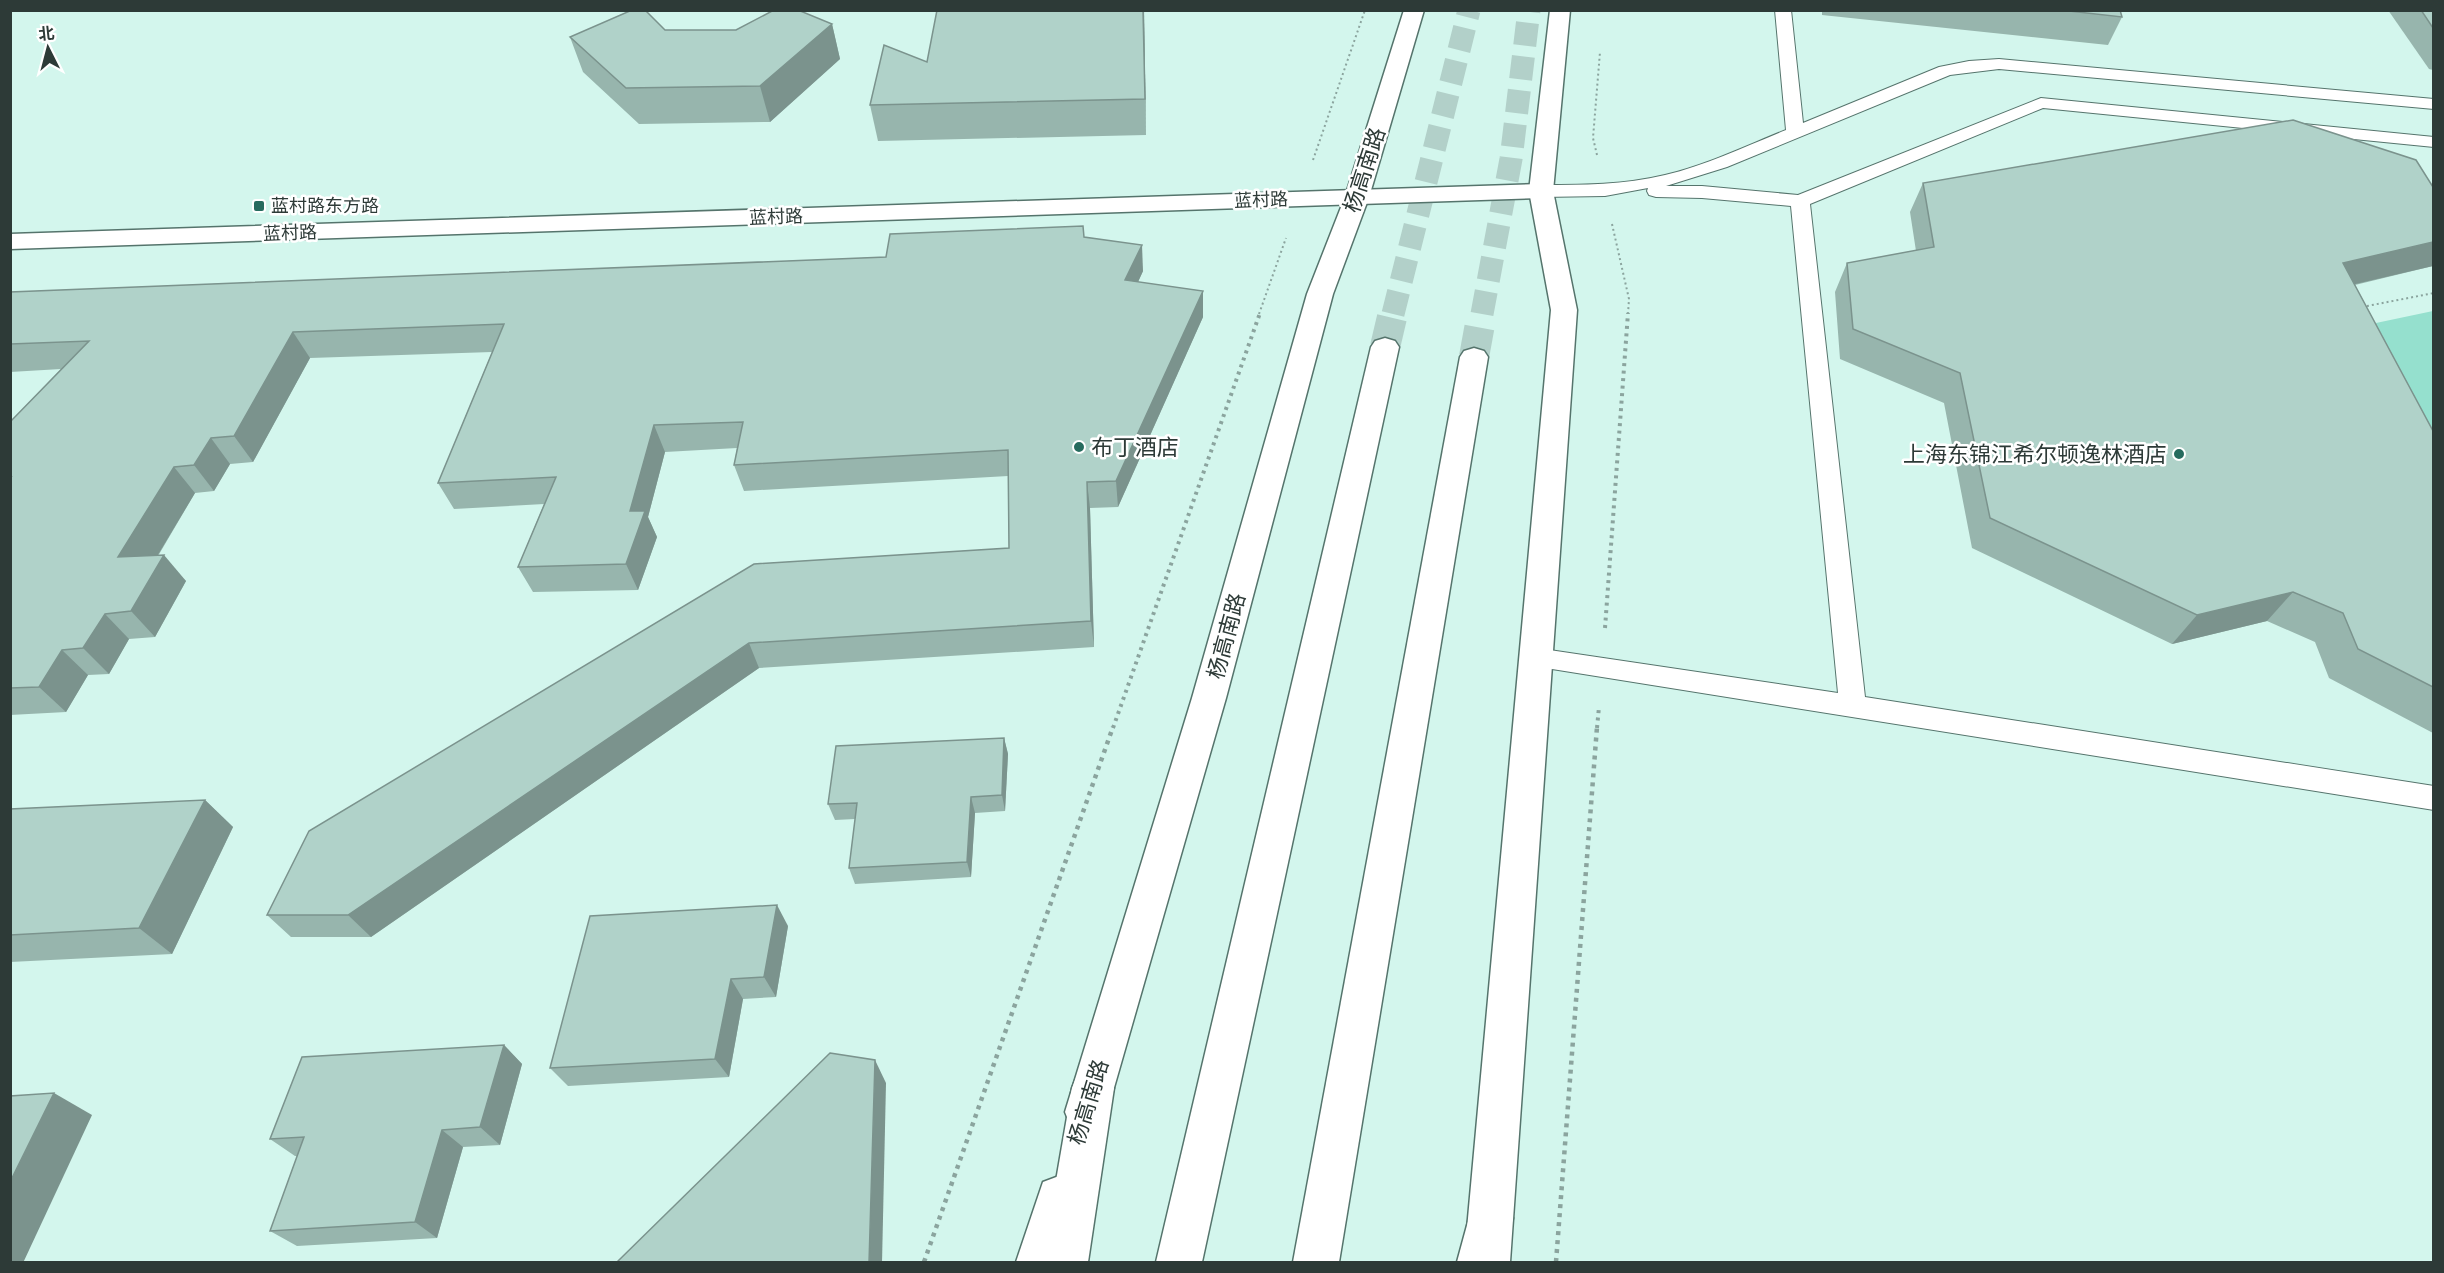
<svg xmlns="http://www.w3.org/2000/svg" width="2444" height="1273" font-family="'Space Grotesk','Noto Sans SC',sans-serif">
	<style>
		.green { fill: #95e0ce }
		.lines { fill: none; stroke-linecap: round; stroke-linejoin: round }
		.trunk-tunnel-far1 { stroke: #b2d0c9; stroke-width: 23; stroke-dasharray: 23 11; stroke-linecap: butt }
		.trunk-tunnel { stroke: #b2d0c9; stroke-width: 30; stroke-dasharray: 30 15; stroke-linecap: butt }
		.service-casing { stroke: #55746c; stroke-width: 2 }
		.tertiary-casing { stroke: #55746c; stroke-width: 3 }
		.primary-casing { stroke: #55746c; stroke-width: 3 }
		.trunk-casing { stroke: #55746c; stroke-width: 3 }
		.path-far2 { stroke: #8ba49e; stroke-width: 2; stroke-dasharray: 2 3; stroke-linecap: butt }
		.path-far1 { stroke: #8ba49e; stroke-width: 4; stroke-dasharray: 3 4.5; stroke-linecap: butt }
		.path { stroke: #8ba49e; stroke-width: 4.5; stroke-dasharray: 4 5; stroke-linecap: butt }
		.service { fill: #fff; fill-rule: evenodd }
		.tertiary { fill: #fff; fill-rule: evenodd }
		.primary { fill: #fff; fill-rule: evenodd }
		.trunk { fill: #fff; fill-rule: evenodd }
		.wall { fill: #97b5ad }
		.shaded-wall { fill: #7b938d }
		.building { fill: #b0d2c9; stroke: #7b938d; stroke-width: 1.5 }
		.poi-dot { fill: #266b5e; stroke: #fff; stroke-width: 2 }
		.labels { text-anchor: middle; stroke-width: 5; stroke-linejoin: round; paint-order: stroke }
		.far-street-label { font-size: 18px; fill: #2d3a37; stroke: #fff }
		.far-poi-label { font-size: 18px; fill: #2d3a37; stroke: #fff; text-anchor: start }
		.street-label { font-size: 22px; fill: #2d3a37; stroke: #fff }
		.poi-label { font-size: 22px; fill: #2d3a37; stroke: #fff; text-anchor: start }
	</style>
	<rect width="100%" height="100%" fill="#d3f6ed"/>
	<polygon class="green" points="2433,311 2433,477 2357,327"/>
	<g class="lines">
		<g class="trunk-tunnel-far1">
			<polyline points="1393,314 1469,10"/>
			<polyline points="1482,314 1511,159 1529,10"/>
		</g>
		<g class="trunk-tunnel">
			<polyline points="1385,347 1393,313"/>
			<polyline points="1474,357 1482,313"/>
		</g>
		<defs>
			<path id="service" d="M1775,10H1791L1803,123L1939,67L1969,61L1999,59L2434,99V109L1999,69L1950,75L1727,167L1666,186H1702L1798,195L2041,98L2434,137V147L2043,108L1810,204L1865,697L2434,786V810L1527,665L1523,658L1527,651L1536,648L1838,693L1791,206L1702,198L1656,197L1649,195L1647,191L1648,188L1605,196L1541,197L1534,195L1532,191L1534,187L1541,185C1583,185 1624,185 1665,175C1707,165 1746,146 1786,130Z"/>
			<polygon id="tertiary" points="1541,184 1549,186 1553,191 1549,196 1541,198 10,249 10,234"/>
			<g id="primary">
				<polygon points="1404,10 1424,10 1369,197 1333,294 1226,698 1107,1112 1101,1127 1086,1133 1071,1127 1065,1112 1192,698 1307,294 1345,197"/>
				<polygon points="1550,10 1570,10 1553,191 1577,310 1510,1262 1464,1262 1551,310 1529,191"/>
				<polygon points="1059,1176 1075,1182 1081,1198 1062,1262 1016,1262 1043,1182"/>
			</g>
			<g id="trunk">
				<polygon points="1385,338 1395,341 1399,347 1202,1262 1156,1262 1371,347 1375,341"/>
				<polygon points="1474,348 1484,351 1488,357 1339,1262 1293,1262 1460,357 1464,351"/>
				<polygon points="1093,1067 1108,1073 1114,1088 1088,1262 1042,1262 1072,1088 1078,1073"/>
				<polygon points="1491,1196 1507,1202 1513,1218 1503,1262 1457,1262 1469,1218 1475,1202"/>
			</g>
		</defs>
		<use href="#service" class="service-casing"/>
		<use href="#tertiary" class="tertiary-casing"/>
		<use href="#primary" class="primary-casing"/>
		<use href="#trunk" class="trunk-casing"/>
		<g class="path-far2">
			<polyline points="1597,155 1593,138 1600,52"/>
			<polyline points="1313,160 1365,10"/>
			<polyline points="1612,224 1629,299 1628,314"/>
			<polyline points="2362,307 2434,293"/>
			<polyline points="1259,314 1286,238"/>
		</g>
		<g class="path-far1">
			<polyline points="1605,628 1628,313"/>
			<polyline points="1113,728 1260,313"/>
			<polyline points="1597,728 1599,707"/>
		</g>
		<g class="path">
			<polyline points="924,1262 1113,727"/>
			<polyline points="1556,1262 1597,727"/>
		</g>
		<use href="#service" class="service"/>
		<use href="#tertiary" class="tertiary"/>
		<use href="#primary" class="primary"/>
		<use href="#trunk" class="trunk"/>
	</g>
	<g class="wall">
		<polygon points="1144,10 1146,135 878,141 870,105"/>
		<polygon points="1822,10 2120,10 2122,17 2108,45 1822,15"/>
		<polygon points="2388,10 2433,10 2433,70 2429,69"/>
		<polygon points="832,24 840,59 770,122 639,124 583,72 570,37 665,30 736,30"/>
		<polygon points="1923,183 2433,187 2433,266 2355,285 2433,431 2433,733 2329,678 2315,642 2267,621 2172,644 1972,548 1944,403 1840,359 1835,292 1847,263 1916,251 1910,212"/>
		<polygon points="1083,226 1084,237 1143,271 1138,282 1203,291 1203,317 1118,507 1090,508 1094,647 759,668 371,937 291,937 267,915 754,564 1009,548 1008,476 744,491 734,465 737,448 665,452 648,517 657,537 638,590 533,592 518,567 544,504 454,509 438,483 492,352 310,358 253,462 230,464 214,491 195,493 158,556 186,581 155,637 129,639 109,674 88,675 66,712 10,715 10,422 61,369 10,372 10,292 886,257"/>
		<polygon points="1004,738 1008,754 1005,811 975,813 971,877 855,884 849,868 855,819 835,820 828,804"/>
		<polygon points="205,800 233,827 172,954 10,962 10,809"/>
		<polygon points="788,926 776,997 743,999 729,1077 568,1086 550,1068"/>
		<polygon points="504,1045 522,1064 500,1145 463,1147 437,1238 297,1246 270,1231 297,1156 295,1156 270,1139"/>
	</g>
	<g class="shaded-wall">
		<polygon points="1143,10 1144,10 1146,135 1145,99"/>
		<polygon points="832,24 840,59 770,122 760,86"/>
		<polygon points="2433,242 2433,266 2321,292 2343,263"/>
		<polygon points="1142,245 1143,271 1127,306 1125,280"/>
		<polygon points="1203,291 1203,317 1118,507 1116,481"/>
		<polygon points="293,332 310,358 253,462 234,436"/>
		<polygon points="654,425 665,452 648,517 657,537 638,590 626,564 630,511"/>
		<polygon points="211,438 230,464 214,491 194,465"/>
		<polygon points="174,467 195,493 141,583 118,557"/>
		<polygon points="1087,482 1090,508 1094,647 1091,621"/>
		<polygon points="164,555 186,581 155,637 131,611"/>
		<polygon points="2293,592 2267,621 2172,644 2197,615"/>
		<polygon points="105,614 129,639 109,674 83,648"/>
		<polygon points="749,643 759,668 371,937 348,915"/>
		<polygon points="62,650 88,675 66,712 39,687"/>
		<polygon points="1004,738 1008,754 1005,811 1002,795"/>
		<polygon points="971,797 975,813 971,877 967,862"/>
		<polygon points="205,800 233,827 172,954 139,928"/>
		<polygon points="777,905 788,926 776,997 764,977"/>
		<polygon points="731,979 743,999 729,1077 715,1059"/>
		<polygon points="504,1045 522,1064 500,1145 480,1127"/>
		<polygon points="875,1060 886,1083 882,1263 869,1263"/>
		<polygon points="54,1093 92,1115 23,1263 10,1263 10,1182"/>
		<polygon points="442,1130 463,1147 437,1238 415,1222"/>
	</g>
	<g class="building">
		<polygon points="632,10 645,10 665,30 736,30 774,10 798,10 832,24 760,86 626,88 570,37"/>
		<polygon points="937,10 1143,10 1145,99 870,105 884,45 927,62"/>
		<polygon points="2060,10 2120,10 2122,17"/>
		<polygon points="2421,10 2433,10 2433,28"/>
		<polygon points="2293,120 2416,160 2433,187 2433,242 2343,263 2433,431 2433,687 2358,649 2343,613 2293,592 2197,615 1990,518 1960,373 1853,329 1847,263 1934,247 1923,183"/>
		<polygon points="1083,226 1084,237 1142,245 1125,280 1203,291 1116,481 1087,482 1091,621 749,643 348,915 267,915 309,831 754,564 1009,548 1008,450 734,465 743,422 654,425 630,511 645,511 626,564 518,567 556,477 438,483 504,324 293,332 234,436 211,438 194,465 174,467 118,557 164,555 131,611 105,614 83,648 62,650 39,687 10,688 10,478 11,477 10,477 10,422 89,341 10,344 10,292 886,257 890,234"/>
		<polygon points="1004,738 1002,795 971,797 967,862 849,868 857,803 828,804 836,746"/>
		<polygon points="205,800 139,928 10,935 10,809"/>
		<polygon points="777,905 764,977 731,979 715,1059 550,1068 590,916"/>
		<polygon points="504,1045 480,1127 442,1130 415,1222 270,1231 304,1137 270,1139 302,1057"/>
		<polygon points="830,1053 875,1060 869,1263 616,1263"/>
		<polygon points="54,1093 10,1182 10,1096"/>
	</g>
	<g class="poi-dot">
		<rect x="253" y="200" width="12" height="12" rx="3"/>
		<circle cx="1079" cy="447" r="6"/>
		<circle cx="2179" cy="454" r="6"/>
	</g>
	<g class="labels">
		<g class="far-street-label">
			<text transform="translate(1261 200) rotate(-2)" y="6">蓝村路</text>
			<text transform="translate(776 217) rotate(-2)" y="6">蓝村路</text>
			<text transform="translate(290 233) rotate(-2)" y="6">蓝村路</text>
		</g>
		<g class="far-poi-label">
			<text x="271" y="212">蓝村路东方路</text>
		</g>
		<g class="street-label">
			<text transform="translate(1364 170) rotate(-72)" y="8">杨高南路</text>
			<text transform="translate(1226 636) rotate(-75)" y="8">杨高南路</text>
			<text transform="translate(1088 1102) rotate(-73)" y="8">杨高南路</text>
		</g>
		<g class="poi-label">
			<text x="1091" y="455">布丁酒店</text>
			<text x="2167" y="462" text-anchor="end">上海东锦江希尔顿逸林酒店</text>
		</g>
	</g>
	<rect width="2444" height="1273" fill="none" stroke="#2d3a37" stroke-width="24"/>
	<g transform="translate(48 48) rotate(354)" stroke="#ffffff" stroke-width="4.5" paint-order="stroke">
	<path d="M0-4.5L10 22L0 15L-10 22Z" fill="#2d3a37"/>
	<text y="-9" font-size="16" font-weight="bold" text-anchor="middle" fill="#2d3a37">北</text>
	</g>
</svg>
